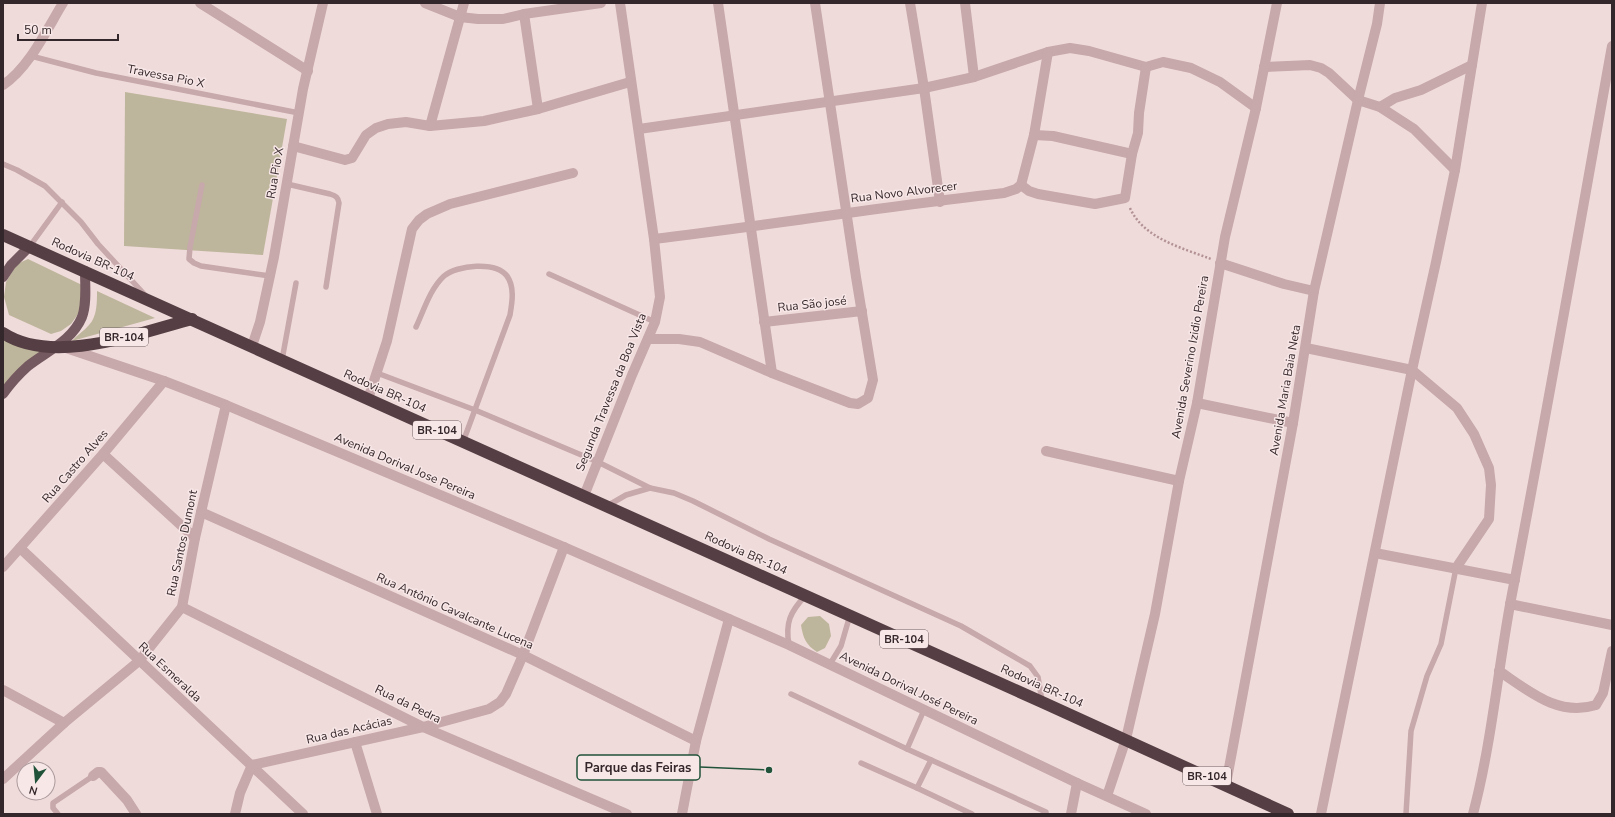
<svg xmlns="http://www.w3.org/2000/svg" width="1615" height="817" font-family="'Nunito Sans',sans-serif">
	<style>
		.green { fill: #beb69c }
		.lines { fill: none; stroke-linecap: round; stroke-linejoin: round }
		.path { stroke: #b39296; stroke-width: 2.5; stroke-dasharray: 2 2; stroke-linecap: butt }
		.lane { stroke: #c7a8ab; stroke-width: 5.5 }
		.street { stroke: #c7a8ab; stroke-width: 10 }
		.primary { stroke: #755960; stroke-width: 10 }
		.highway { stroke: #553f44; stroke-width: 12 }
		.labels { text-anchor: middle; stroke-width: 3; stroke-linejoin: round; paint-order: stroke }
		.shield { fill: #f8e7e7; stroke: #6f6163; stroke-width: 1 }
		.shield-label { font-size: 11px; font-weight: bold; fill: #34272b }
		.street-label { font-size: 12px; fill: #34272b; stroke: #f8e7e7 }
		.leader { fill: none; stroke: #20533a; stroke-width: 1.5 }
		.callout-dot { fill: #20533a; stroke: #f8e7e7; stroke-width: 1.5 }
		.callout { fill: #f8e7e7; stroke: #20533a; stroke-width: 1.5 }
		.callout-label { font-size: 13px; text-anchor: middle; font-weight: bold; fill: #34272b }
	</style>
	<rect width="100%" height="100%" fill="#f0dbdb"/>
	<g class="green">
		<polygon points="125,92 287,119 263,255 124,246"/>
		<polygon points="28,259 82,285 81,310 71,324 61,331 51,334 9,315 4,297 6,282 17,264"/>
		<path d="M97,291L155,318L72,341C77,335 84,331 89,325C97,317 97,302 97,291Z"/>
		<polygon points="3,337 42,351 3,390"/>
		<path d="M820,616L829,624L831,636L825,648L817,652C806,645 803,638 801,625L808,617Z"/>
	</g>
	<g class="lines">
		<path class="path" d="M1130,208C1143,238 1182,248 1211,259"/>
		<g class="lane">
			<polyline points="31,56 96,73 299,113"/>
			<polyline points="3,164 17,170 45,186 81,222 98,244 145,295"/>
			<path d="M287,184L330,194C336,196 338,197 339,203L326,287"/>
			<polyline points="202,185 190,247 189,259 194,263 201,266 270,276"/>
			<polyline points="30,246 62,202"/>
			<polyline points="549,274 655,322"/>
			<path d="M416,327C424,310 430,289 444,276C457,265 496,261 507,276C515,287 512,303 510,315L463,442"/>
			<polyline points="282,360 296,283"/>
			<polyline points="377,373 475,410 598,462 650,488"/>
			<polyline points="607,506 626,495 650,488 674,493 693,501 769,539 961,626 1030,666 1038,677 1042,701"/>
			<path d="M789,645C785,623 790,612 806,595"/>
			<polyline points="830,664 841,646 850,615"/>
			<polyline points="791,694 907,749"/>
			<polyline points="924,710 907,749 1046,812 1046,814"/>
			<polyline points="931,760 917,788 972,814"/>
			<polyline points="861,763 917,788"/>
			<polyline points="58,814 53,808 53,803 93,776"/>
			<polyline points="1406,814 1411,731 1427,676 1441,644 1456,568"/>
		</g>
		<g class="street">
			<polyline points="200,3 308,71"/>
			<polyline points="425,3 460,17 478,19 503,19 524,14 601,3"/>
			<polyline points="718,3 772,373"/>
			<polyline points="910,3 924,88 940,202"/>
			<polyline points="965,3 974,77"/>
			<polyline points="524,14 538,109"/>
			<polyline points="1264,67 1310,65 1321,68 1329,73 1358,100 1380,107 1414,129 1455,170"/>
			<path d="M3,85C29,68 47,29 63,3"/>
			<polyline points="1380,107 1395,98 1421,90 1472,65"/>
			<polyline points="430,126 464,3"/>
			<polyline points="639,129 924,88 974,77 1048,52 1070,48 1089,51 1146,67 1163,62 1191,68 1220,82 1256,108"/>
			<polyline points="1034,135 1053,136 1132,154 1138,133 1139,113 1146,67"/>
			<polyline points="293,146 345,160 352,158 366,135 376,128 388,124 406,122 430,126 484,121 538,109 630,82"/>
			<polyline points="1021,185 1029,191 1038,194 1095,204 1125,198 1132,154"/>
			<path d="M654,239C771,225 887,206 1004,193L1016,189L1021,185L1034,135L1048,52"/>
			<polyline points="1220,263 1284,284 1314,291"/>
			<polyline points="764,322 862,311"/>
			<polyline points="648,339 679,339 700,342 772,373 850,403 858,404 868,398 873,380 856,277 815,3"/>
			<polyline points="252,346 260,322 274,257 303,89 323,3"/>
			<polyline points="66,348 164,381 226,405 564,547 789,645 1077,783 1146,814"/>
			<polyline points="1306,348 1412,370 1457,408 1474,434 1489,468 1491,485 1489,519 1456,568"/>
			<polyline points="368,399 387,341 412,229 419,220 427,214 450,204 573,173"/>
			<polyline points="1197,403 1293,423"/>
			<polyline points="1046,451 1179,481"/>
			<polyline points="103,454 195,538"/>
			<polyline points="584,496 632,375 655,322 660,297 654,239 620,3"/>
			<polyline points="201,512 523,655 696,741"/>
			<polyline points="20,548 303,814"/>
			<polyline points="1375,553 1515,580"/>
			<polyline points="3,567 103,454 164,381"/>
			<polyline points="1510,604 1612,625"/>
			<polyline points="182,607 423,727 627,814"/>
			<path d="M1499,671C1529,691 1558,717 1596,705L1603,693L1612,651"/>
			<polyline points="3,690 64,723"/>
			<polyline points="355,742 377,814"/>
			<polyline points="93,776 98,772 101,772 127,800 136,814"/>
			<polyline points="3,779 64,723 139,661 182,607 195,538 226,405"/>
			<polyline points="1226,784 1293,423 1314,291 1358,100 1377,24 1380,3"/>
			<polyline points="1107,796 1126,739 1155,614 1179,481 1197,403 1225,237 1256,108 1277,3"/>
			<polyline points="235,814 240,793 252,765 423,727 489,709 500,702 506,694 523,655 564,547"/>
			<polyline points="682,814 696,741 729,619"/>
			<polyline points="1071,814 1077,783"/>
			<polyline points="1321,814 1412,370 1436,262 1455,170 1482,3"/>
			<path d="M1473,814C1492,742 1498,667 1512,594C1547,412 1579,229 1612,46"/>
		</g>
		<g class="primary">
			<polyline points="3,277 11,265 30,246"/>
			<path d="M3,394C10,384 19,374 28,366C47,351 72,341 82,317C87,304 85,285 85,271"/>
		</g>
		<g class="highway">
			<polyline points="3,235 1042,702 1288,814"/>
			<path d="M3,333C53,366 139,333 192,319"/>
		</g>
	</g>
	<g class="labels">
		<g class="shield">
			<rect x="100" y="328" width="48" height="18" rx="3"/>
			<rect x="413" y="421" width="48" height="18" rx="3"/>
			<rect x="880" y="630" width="48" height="18" rx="3"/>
			<rect x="1183" y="767" width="48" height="18" rx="3"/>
		</g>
		<g class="shield-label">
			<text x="124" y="341">BR-104</text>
			<text x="437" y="434">BR-104</text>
			<text x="904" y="643">BR-104</text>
			<text x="1207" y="780">BR-104</text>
		</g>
		<g class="street-label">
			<text transform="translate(166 76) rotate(11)" y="4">Travessa Pio X</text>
			<text transform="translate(275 173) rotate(-80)" y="4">Rua Pio X</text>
			<text transform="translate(904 192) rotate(-7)" y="4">Rua Novo Alvorecer</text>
			<text transform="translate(93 259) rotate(24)" y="4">Rodovia BR-104</text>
			<text transform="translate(812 304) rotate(-6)" y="4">Rua São josé</text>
			<text transform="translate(1190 357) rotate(-80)" y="4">Avenida Severino Izidio Pereira</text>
			<text transform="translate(1285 390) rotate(-80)" y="4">Avenida Maria Baia Neta</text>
			<text transform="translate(385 391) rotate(24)" y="4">Rodovia BR-104</text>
			<text transform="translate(611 392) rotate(-68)" y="4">Segunda Travessa da Boa Vista</text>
			<text transform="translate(75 466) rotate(-49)" y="4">Rua Castro Alves</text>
			<text transform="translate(405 466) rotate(23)" y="4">Avenida Dorival Jose Pereira</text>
			<text transform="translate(182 543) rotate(-78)" y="4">Rua Santos Dumont</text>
			<text transform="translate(746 553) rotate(24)" y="4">Rodovia BR-104</text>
			<text transform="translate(455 611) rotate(24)" y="4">Rua Antônio Cavalcante Lucena</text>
			<text transform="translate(170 672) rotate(43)" y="4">Rua Esmeralda</text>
			<text transform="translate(1042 686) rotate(24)" y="4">Rodovia BR-104</text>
			<text transform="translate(909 688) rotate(26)" y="4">Avenida Dorival José Pereira</text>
			<text transform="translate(408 704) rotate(26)" y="4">Rua da Pedra</text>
			<text transform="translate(349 730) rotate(-13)" y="4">Rua das Acácias</text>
		</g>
	</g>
	<path class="leader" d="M769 770L700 767"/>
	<circle class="callout-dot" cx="769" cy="770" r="4"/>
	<rect class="callout" x="577" y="755" width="123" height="25" rx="4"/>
	<g class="callout-label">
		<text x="638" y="772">Parque das Feiras</text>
	</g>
	<rect width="1615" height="817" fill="none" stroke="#34272b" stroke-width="8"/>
	<g transform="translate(36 781) rotate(196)"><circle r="19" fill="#f8e7e7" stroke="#aa9a9c"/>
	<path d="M0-3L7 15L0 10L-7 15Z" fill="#20533a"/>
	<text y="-6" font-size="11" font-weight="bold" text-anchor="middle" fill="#34272b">N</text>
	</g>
	<path d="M18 34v6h100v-6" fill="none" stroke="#34272b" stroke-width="2"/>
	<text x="24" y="34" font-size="12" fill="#34272b" stroke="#f8e7e7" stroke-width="3" paint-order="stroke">50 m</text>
</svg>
